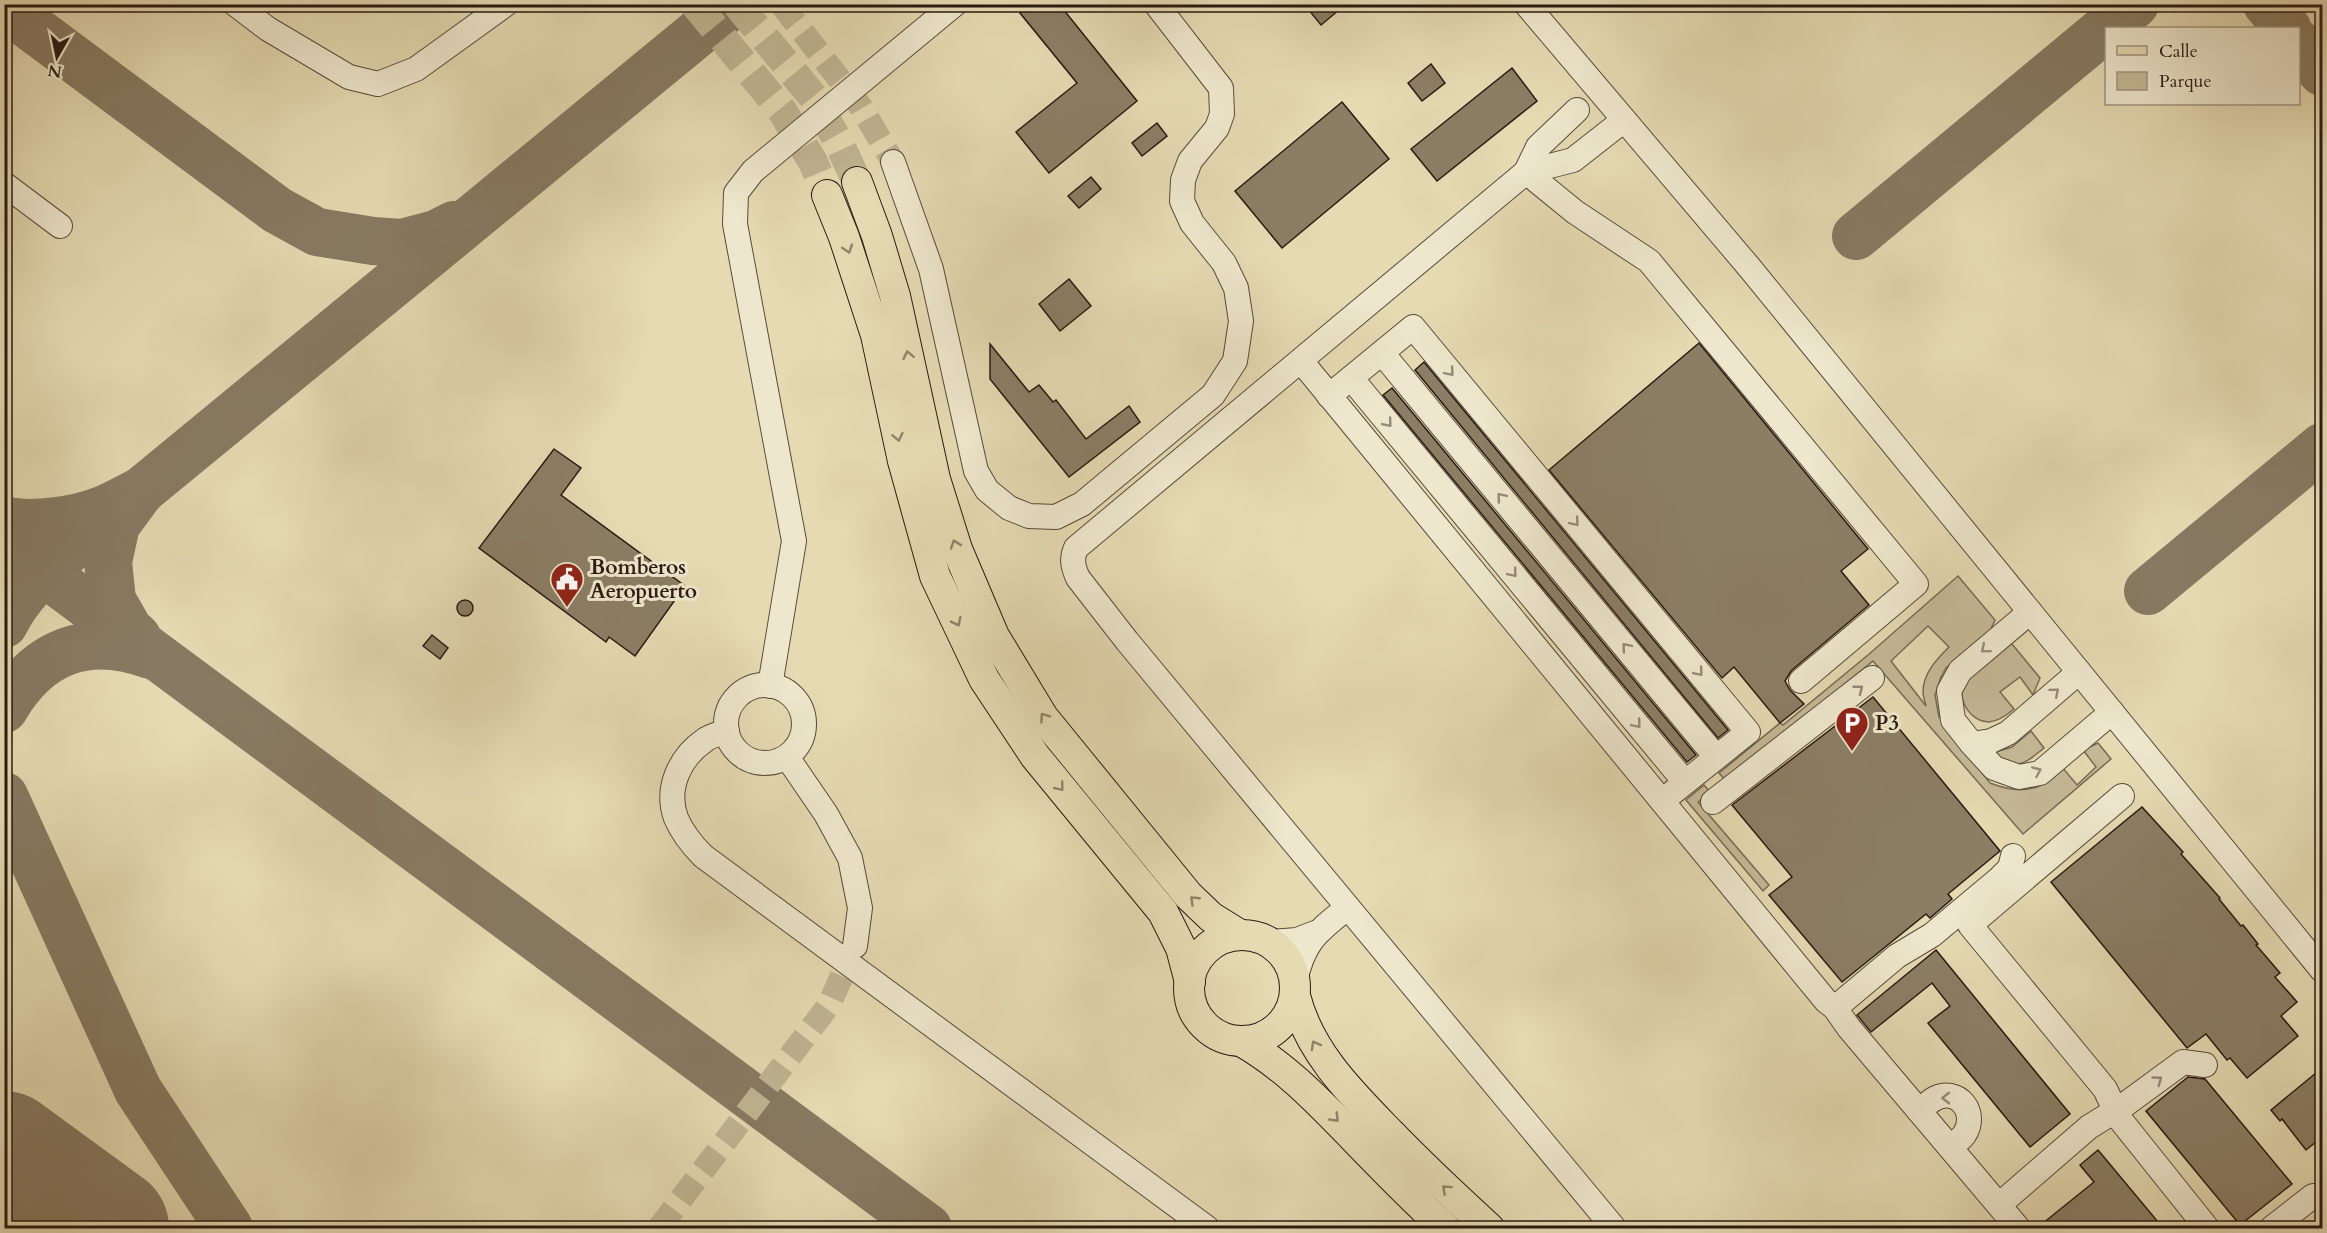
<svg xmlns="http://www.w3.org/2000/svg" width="2327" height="1233" font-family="Cardo,serif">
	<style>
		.green { fill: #c5b997; stroke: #776a54; stroke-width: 1.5; fill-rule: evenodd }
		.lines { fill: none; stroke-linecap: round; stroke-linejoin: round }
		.taxiway { stroke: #877a62; stroke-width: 48 }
		.runway { stroke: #877a62; stroke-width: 122 }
		.building { fill: #8b7e65; stroke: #291a12; stroke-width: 1.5 }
		.minor-tunnel { stroke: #bfb492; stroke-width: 24; stroke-dasharray: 24 12; stroke-linecap: butt }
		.major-tunnel { stroke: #bfb492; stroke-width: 30; stroke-dasharray: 30 15; stroke-linecap: butt }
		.minor-casing { stroke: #584a3a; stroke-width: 26 }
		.major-casing { stroke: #291a12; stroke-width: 32 }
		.minor { stroke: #eee7cd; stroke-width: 24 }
		.major { stroke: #e5dab2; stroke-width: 30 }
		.oneway { stroke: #90846a }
		.oneway2 { stroke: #958b79 }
		.labels { text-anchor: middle; stroke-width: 6; stroke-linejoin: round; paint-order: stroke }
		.poi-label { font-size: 21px; font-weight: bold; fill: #291a12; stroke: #eee7cd; text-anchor: start }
	</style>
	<rect width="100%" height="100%" fill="#e5dab2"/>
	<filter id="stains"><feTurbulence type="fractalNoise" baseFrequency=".00333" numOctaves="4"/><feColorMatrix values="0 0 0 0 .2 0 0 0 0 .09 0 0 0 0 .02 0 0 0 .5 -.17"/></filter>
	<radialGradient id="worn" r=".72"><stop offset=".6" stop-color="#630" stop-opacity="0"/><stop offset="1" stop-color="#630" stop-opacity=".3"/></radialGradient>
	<g class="green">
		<path d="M1958,576L1995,620L1989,633L1946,668L1941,677L1935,695L1939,717L1990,783C2005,789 2023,793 2039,786C2047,783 2055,773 2062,767L2077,785L2096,767L2083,750L2098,743L2111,759L2023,834L1873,661L1726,781L1719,773L1780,723L1783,725L1868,655ZM1928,626L1949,647C1937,659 1923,673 1923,692C1923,696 1925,702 1926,706L1891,661Z"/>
		<path d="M2012,644L2040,678L2033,695L2020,677L2000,692L2014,709C2007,715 1999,721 1989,722C1968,722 1953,693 1967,677C1971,671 1979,666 1985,662C1994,654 2000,647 2012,644Z"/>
		<path d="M2031,731L2044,748C2022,766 2017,770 1992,753L2012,747Z"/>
		<polygon points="1704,785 1710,792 1698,802 1769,885 1763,891 1686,800"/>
	</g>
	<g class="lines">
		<g class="taxiway">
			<polyline points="2267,4 2287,28"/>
			<polyline points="4,7 277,210 317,232 373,241 402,243 436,234 454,225"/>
			<polyline points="2298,43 2322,72"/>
			<polyline points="1856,236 2135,4"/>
			<polyline points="135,495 141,491 116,525 108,562 112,600 129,630 137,637"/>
			<path d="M4,520C31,527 77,520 102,510C116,505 128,497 141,491L733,4"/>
			<polyline points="4,543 928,1228"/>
			<polyline points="2148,591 2322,447"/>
			<path d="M4,624C18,595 43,571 67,551"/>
			<path d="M4,709C38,651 87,632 150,655"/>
			<polyline points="4,796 138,1090 229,1228"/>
		</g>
		<polyline class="runway" points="4,1152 108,1228"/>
	</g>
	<g class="building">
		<polygon points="1031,4 1059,4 1137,101 1049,173 1016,132 1077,83 1020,13"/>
		<polygon points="1304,4 1346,4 1321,25"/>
		<polygon points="1431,64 1445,83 1422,101 1408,83"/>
		<polygon points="1512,68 1537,101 1437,181 1411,149"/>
		<polygon points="1342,102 1389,159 1282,248 1235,191"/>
		<polygon points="1157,123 1167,136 1142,156 1132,143"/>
		<polygon points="1091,177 1101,189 1079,208 1068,196"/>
		<polygon points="1069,279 1091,306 1060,331 1039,304"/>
		<polygon points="1699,343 1868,549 1841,571 1869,605 1791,671 1785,681 1790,690 1804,704 1780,723 1734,667 1722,678 1549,470"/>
		<polygon points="990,344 1029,392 1039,385 1053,402 1056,400 1086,439 1129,406 1140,422 1069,477 990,379"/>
		<polygon points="1424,362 1728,730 1718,738 1415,370"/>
		<polygon points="1392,388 1696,755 1687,762 1383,395"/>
		<polygon points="554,449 581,468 561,495 685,586 635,656 609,637 606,642 479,548"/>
		<circle cx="465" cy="608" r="8"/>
		<polygon points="432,635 448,648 440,659 423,646"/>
		<polygon points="1873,697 2000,851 1948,894 1952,899 1930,918 1926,914 1842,982 1769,895 1792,877 1732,805"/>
		<polygon points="2142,807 2183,852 2181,854 2220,898 2219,899 2241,926 2243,925 2258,944 2256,945 2280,973 2275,977 2297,1002 2281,1016 2298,1036 2247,1078 2230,1058 2227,1060 2206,1034 2187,1048 2051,882"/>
		<polygon points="1936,950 2070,1114 2030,1147 1928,1023 1950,1006 1932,983 1871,1032 1857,1015"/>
		<polygon points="2322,1068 2322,1137 2306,1150 2282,1119 2280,1121 2271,1110"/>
		<polygon points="2188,1077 2205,1079 2292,1184 2240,1225 2146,1111"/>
		<polygon points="2098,1150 2163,1228 2037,1228 2094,1182 2080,1165"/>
	</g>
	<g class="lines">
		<g class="minor-tunnel">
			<polyline points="781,4 861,107 893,162"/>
			<polyline points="659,1228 829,1005 855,946"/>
		</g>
		<g class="major-tunnel">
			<polyline points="695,4 783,112 813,162 827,195"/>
			<polyline points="737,4 814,98 839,143 857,182"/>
		</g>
		<defs>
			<g id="minor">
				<polyline points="235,4 268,29 349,77 378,84 416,69 506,4"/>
				<polyline points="1526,4 1749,267 2322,970"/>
				<polyline points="1577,110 1538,147 1526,172 1573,160 1624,120"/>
				<polyline points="893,162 931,269 976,471 987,490 1009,508 1029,516 1056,517 1082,504 1213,395 1235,361 1241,321 1236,288 1224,263 1192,223 1182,201 1183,180 1190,161 1217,128 1222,114 1221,88 1156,4"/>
				<polyline points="4,184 60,226"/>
				<polyline points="1382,353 1716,757"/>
				<polyline points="1301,361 1826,1001 1835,1008 1849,1028 2018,1228"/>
				<polyline points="1351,378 1685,782"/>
				<polyline points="1329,396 1413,327 1748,732 1662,801"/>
				<polyline points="2030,612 1960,671 1949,691 1953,720 1972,744 1994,768 2019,777 2040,773 2112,712"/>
				<circle cx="765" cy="724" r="39"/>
				<polyline points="770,686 794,541 735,224 736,193 753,171 955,4"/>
				<path d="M727,731C720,734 711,735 705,740C680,757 665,788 676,818C682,832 692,845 703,856L1207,1228"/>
				<polyline points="1972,744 1991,741 2008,733 2079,672"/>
				<polyline points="787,757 826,814 850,858 860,908 855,946"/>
				<polyline points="2122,796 1970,925 2105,1089 2119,1118 2207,1228"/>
				<polyline points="1713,802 1872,678"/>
				<polyline points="1269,942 1297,940 1315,933"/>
				<path d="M1295,981C1304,941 1316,933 1347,908"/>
				<polyline points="1835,1008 1897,956 1932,935 1999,879 2010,868 2013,856"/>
				<path d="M1919,1111C1924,1107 1929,1102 1934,1099C1958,1086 1979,1113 1964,1135C1961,1139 1954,1144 1950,1147"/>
				<polyline points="1999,1205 2089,1127 2123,1106 2183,1062 2205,1065"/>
				<path d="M1614,1228L1127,641L1078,578C1073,567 1071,559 1076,548L1526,172L1575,212L1649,261L1916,584L1801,681"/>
				<polyline points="2272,1228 2313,1196"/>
			</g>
			<g id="major">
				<polyline points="857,182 877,236 895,296 935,479 957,549 994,636 1043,717 1188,895 1211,917 1240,935"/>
				<polyline points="827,195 844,237 876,335 903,461 935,576 984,679 1035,756 1163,912 1181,948 1190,982"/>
				<circle cx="1242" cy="988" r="53"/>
				<path d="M1295,996C1309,1052 1351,1093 1390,1133C1422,1166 1455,1197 1489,1228"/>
				<path d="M1241,1041C1285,1066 1318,1101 1353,1137C1383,1168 1413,1199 1445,1228"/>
			</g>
		</defs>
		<use href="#minor" class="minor-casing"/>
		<use href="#major" class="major-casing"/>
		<use href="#minor" class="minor"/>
		<use href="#major" class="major"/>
	</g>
	<defs><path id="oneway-chevron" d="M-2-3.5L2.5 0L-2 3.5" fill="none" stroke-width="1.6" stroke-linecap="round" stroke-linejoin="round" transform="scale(1.5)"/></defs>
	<g class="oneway">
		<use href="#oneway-chevron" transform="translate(848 249) rotate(72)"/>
		<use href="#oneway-chevron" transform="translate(908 355) rotate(-102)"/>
		<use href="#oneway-chevron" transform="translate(898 437) rotate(78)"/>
		<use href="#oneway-chevron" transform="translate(955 544) rotate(-109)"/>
		<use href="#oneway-chevron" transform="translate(957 622) rotate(64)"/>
		<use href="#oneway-chevron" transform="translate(1044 717) rotate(-125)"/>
		<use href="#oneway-chevron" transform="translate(1060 787) rotate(51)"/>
		<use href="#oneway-chevron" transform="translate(1194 900) rotate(-136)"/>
		<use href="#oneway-chevron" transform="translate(1315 1045) rotate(-119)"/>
		<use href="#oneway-chevron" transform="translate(1335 1118) rotate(46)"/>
		<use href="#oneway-chevron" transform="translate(1446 1189) rotate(-138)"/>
	</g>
	<g class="oneway2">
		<use href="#oneway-chevron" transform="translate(1450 372) rotate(50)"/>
		<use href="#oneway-chevron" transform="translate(1388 423) rotate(50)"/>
		<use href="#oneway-chevron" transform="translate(1501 497) rotate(-130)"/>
		<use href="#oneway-chevron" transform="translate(1575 522) rotate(50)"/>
		<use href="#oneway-chevron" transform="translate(1513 573) rotate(50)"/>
		<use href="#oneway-chevron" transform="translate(1626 647) rotate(-130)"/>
		<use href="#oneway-chevron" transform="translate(1985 649) rotate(140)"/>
		<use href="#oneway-chevron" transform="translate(1699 672) rotate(50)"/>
		<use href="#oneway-chevron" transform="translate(1859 689) rotate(-38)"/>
		<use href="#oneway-chevron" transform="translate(2055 692) rotate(-40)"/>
		<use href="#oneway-chevron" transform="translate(1637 724) rotate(50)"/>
		<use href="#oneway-chevron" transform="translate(2037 771) rotate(-24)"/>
		<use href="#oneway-chevron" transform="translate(2158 1080) rotate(-36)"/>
		<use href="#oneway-chevron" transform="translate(1946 1098) rotate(180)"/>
	</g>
	<defs>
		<symbol id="civic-pin" viewBox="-11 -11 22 30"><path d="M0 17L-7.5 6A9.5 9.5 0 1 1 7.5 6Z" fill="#8f2418" stroke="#eee7cd"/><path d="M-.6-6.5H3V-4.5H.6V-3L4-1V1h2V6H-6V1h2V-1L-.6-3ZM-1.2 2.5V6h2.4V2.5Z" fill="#fff"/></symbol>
		<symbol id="parking-pin" viewBox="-11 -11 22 30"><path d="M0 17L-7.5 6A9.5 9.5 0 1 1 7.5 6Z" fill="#8f2418" stroke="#eee7cd"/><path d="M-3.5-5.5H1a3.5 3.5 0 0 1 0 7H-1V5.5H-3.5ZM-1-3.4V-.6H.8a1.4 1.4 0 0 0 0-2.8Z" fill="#fff"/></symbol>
	</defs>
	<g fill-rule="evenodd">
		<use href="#civic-pin" x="548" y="560" width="38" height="52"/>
		<use href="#parking-pin" x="1833" y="704" width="38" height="52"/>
	</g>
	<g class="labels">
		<g class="poi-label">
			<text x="590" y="574">Bomberos<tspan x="590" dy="24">Aeropuerto</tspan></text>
			<text x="1875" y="730">P3</text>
		</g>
	</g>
	<rect width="2327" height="1233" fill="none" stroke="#e5dab2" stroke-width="24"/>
	<rect x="6" y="6" width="2315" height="1221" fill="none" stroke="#291a12" stroke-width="3"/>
	<rect x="12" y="12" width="2303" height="1209" fill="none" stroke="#291a12" stroke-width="1.5"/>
	<rect x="2105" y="27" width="195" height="78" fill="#eee7cd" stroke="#9f9582" stroke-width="1.5"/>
	<rect x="2117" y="46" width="30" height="9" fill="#e5dab2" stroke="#9f9582" stroke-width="1.5"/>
	<text x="2159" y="57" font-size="18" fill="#291a12">Calle</text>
	<rect x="2117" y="72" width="30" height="18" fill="#c5b997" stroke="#9f9582" stroke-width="1.5"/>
	<text x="2159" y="87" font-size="18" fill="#291a12">Parque</text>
	<g transform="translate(57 57) rotate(189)" stroke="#eee7cd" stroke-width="4.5" paint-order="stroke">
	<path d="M0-4.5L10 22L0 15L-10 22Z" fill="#291a12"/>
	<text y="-9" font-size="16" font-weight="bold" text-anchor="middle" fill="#291a12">N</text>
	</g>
	<rect width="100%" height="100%" filter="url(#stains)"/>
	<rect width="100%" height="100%" fill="url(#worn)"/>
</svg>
